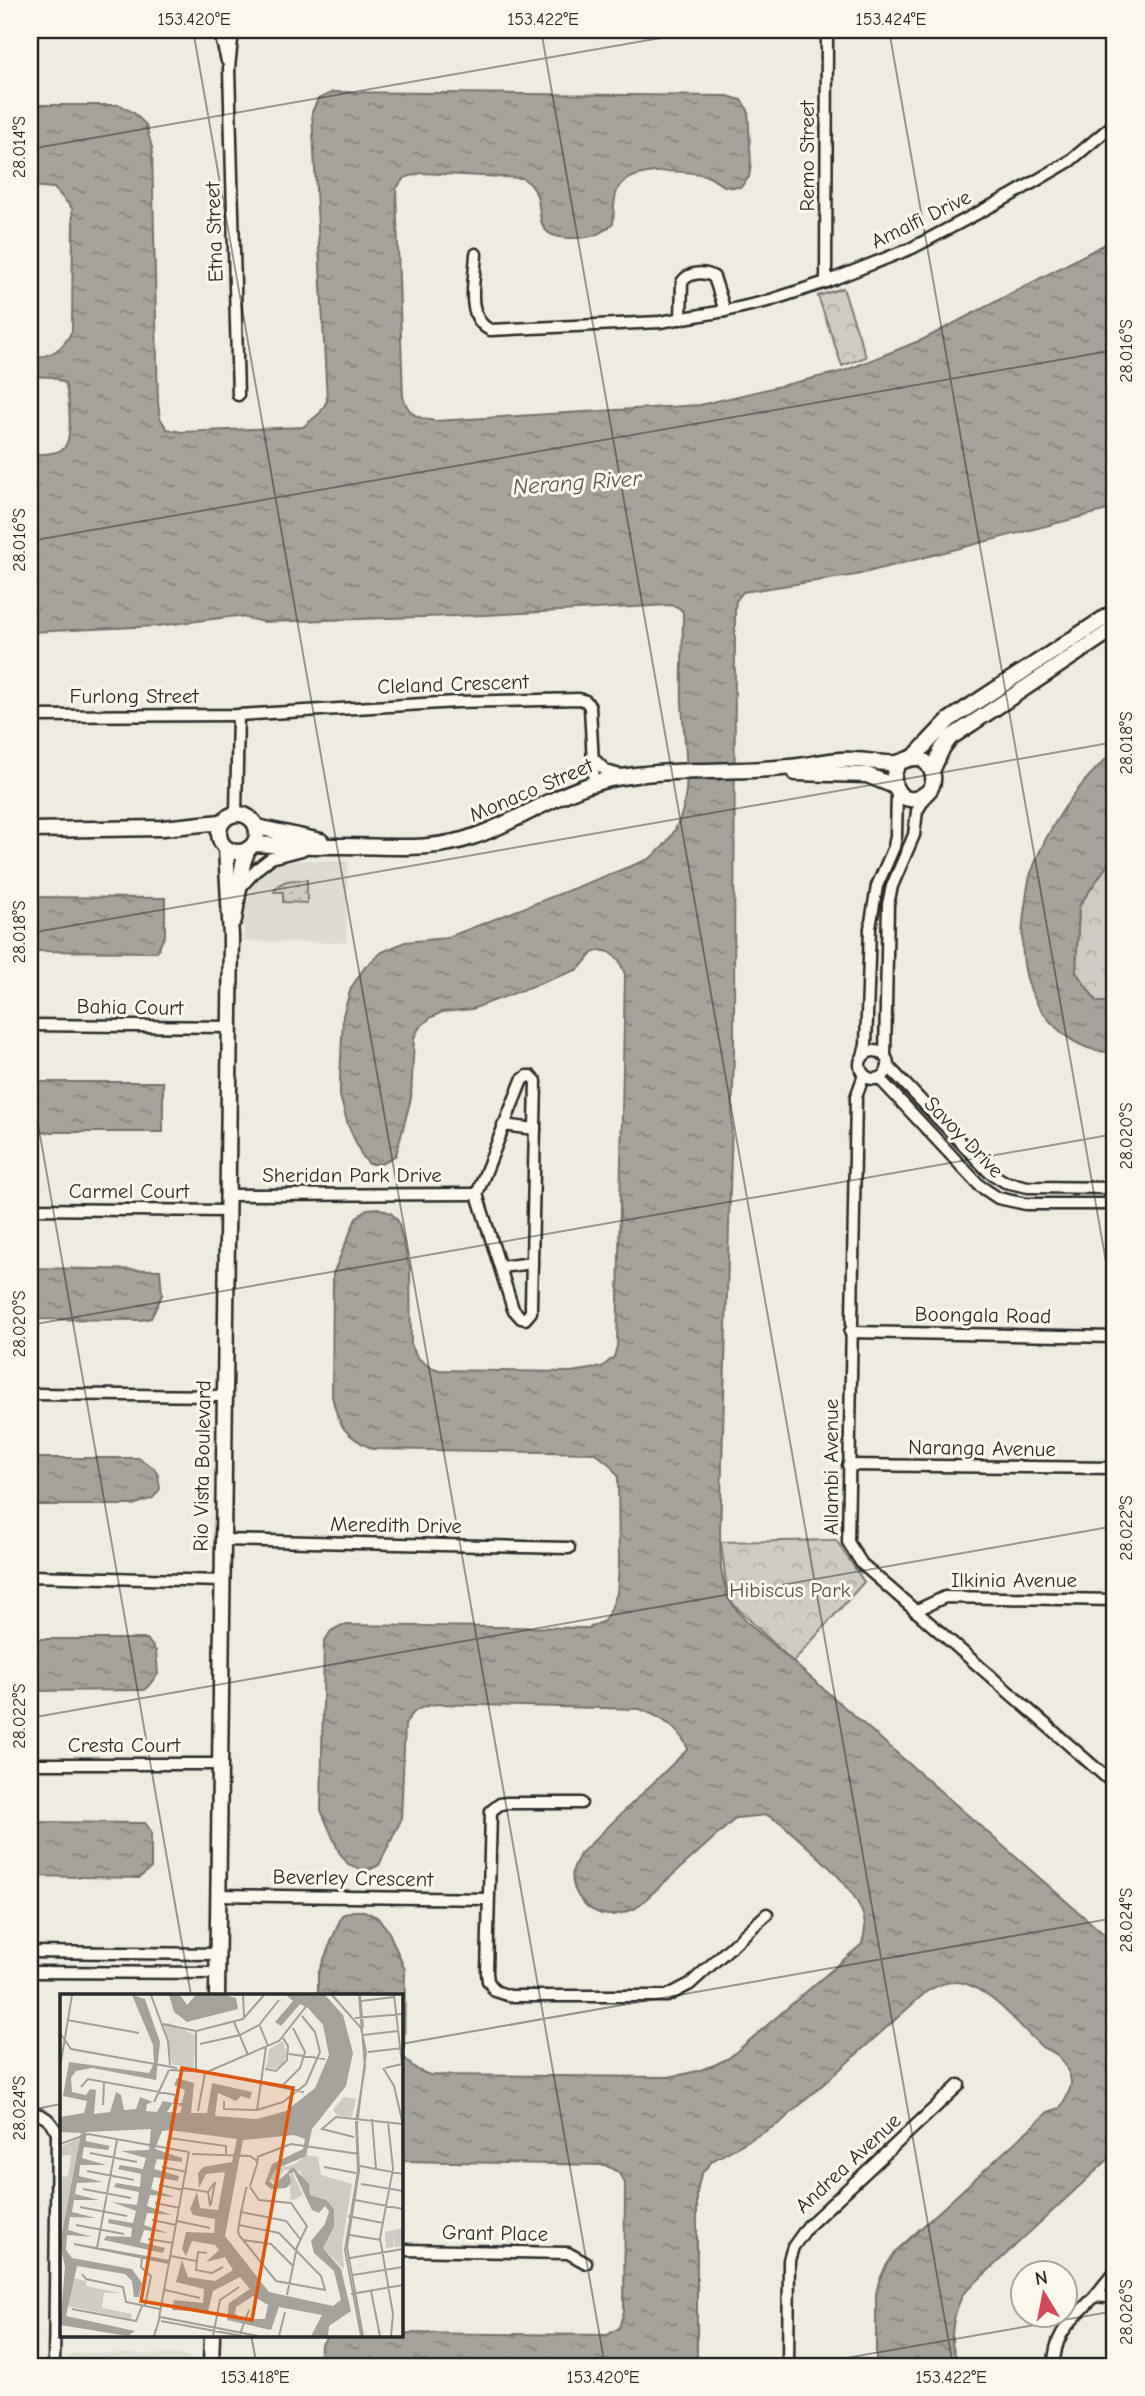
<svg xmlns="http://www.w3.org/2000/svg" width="1145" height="2396" font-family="'Comic Neue',sans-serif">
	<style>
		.built { fill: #dedbd1 }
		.grass { fill: url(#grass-dots); stroke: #7c7b76; stroke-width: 2 }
		.park { fill: url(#park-crowns); stroke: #7c7b76; stroke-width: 2 }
		.water { fill: url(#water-ripples); stroke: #74726e; stroke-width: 2 }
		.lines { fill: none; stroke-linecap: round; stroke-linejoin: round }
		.street-casing { stroke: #2b2b2b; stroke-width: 15 }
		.secondary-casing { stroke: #2b2b2b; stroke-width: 19 }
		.street { stroke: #fbf7ec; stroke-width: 10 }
		.secondary { stroke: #fbf7ec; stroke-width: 14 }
		.ticks { fill: none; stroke: #2b2b2b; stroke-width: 2; stroke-opacity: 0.45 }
		.labels { text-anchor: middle; stroke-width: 6; stroke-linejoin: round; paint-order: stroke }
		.street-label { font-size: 21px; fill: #2b2b2b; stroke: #fbf7ec }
		.park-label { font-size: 21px; fill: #545351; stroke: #fbf7ec }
		.water-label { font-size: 23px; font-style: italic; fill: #555552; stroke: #fbf7ec }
		.inset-road { fill: none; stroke: #a09e98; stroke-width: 2 }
		.view { fill: #df570e; fill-opacity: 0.15; stroke: #df570e; stroke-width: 3.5 }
		.inset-edge { fill: none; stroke: #2b2b2b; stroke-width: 3.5 }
		.neatline { fill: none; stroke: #2b2b2b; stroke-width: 2.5 }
		.ticks-label { font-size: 18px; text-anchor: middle; fill: #2b2b2b }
	</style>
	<defs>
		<pattern id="grass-dots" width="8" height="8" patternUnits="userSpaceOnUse" patternTransform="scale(1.75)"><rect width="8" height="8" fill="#cecbc2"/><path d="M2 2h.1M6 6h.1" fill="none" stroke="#b1aea7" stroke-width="1.8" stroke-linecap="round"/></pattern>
		<pattern id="park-crowns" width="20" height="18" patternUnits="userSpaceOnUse" patternTransform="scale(1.75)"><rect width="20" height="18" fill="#cecbc2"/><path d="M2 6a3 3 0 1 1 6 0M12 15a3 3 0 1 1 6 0" fill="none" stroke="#b1aea7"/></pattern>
		<pattern id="water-ripples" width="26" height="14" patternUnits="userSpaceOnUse" patternTransform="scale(1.75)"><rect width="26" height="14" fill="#a4a29a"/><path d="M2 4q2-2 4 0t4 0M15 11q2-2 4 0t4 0" fill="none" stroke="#86847e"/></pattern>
	</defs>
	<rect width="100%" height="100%" fill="#eeebe0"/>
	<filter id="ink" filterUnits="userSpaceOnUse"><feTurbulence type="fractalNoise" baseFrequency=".0143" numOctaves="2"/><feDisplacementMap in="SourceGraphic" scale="14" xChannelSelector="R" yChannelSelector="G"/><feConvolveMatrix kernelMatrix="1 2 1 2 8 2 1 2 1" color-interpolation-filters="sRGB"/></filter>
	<g filter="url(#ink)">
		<g class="built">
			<polygon points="290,860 348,861 346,943 243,941 245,905 249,890 258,878 271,866"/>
			<polygon points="73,2353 185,2355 193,2360 192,2366 65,2366 68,2358"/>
		</g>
		<path class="grass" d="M307,880V903L283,902V892H274C280,878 295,880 307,880Z"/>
		<g class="park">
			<polygon points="843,288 866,357 842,366 818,296"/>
			<polygon points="1115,854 1115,1002 1097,1002 1076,972 1079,906"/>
			<polygon points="836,1540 864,1582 793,1662 728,1599 721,1542"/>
		</g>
		<g class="water">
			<path d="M333,92L728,96L741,100L748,110L751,164L749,177L741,187C715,189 718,177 700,174C680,170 627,167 617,191C613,200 614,214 613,224C599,235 591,238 573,238C525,239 549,205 531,185C529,182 525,180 522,178L421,173L404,178L396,189L403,397C409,415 416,418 435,421L700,405L844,371L924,339L1115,239V508L856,575L743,592L736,601L735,609L734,1053L720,1533L721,1569L728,1599L746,1621L1115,1944V2153L963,2294C953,2314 943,2353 966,2366H876V2294L879,2281L886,2266L896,2251L1048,2112L1060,2108C1064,2101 1071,2091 1071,2083C1071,2075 1065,2064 1060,2058C1056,2052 1048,2051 1042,2047C1019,2026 997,1996 967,1984C952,1979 939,1984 926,1992L780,2123L712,2161L701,2174L697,2192V2366H320L321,2345L329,2335H401V2333L607,2335L619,2328L624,2311L625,2183L618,2172L605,2165L401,2161V1995H318V1974L342,1915L353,1911H364L377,1917L388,1930L405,1970L404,2056C410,2067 419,2071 430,2075L668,2077C691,2074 709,2069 729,2058L862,1944C863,1939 865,1932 865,1927C865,1890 805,1846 780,1822L767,1815L736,1818L636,1908C627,1912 618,1915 608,1915C587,1913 569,1892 573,1870C574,1865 578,1859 580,1854L688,1749C680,1728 661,1717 640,1709L436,1704C420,1707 412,1710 405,1725L401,1820L379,1865L369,1870L359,1869L348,1864L339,1852L321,1810L324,1642L331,1631L342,1625L589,1628L604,1621L611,1609L617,1593L619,1564L618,1476L609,1464L595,1453L373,1449C345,1436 338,1426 332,1396L333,1274L356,1218L367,1209L378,1208L391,1213L398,1221L410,1269L411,1344L417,1357L428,1366L439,1370L571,1372L602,1367L614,1357L617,1346L625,974L619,960L609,952L600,950L592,953L579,969L472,1009L442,1012L430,1018L419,1028L414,1038L411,1098L396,1155L381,1164H369L362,1156L348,1125L340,1096V1080L343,1015L351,988L365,967L382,952L405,942L446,938L649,859C701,822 685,759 682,704C681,674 683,643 683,612L678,607L669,605L486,615L264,622L237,616L157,626L30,632V455C39,454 55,455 63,449C74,439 69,396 65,383L53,377L30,376V358C51,357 63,350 72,331L73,223L72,208L54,188L30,186V105H120L134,113L146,125L152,148L158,403L160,418L167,429L181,432L303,427L320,413L327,401L312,112L318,99Z"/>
			<path d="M1115,751V854L1079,906L1076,972L1097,1002H1115V1052C1089,1053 1067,1040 1050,1021C1020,989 1019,941 1026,900C1027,891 1028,882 1031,873C1047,828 1078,782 1115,751Z"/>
			<polygon points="30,897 165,898 165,935 157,952 30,951"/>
			<rect x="30" y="1082" width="133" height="50"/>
			<polygon points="30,1268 160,1270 162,1295 151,1318 141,1320 30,1319"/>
			<polygon points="30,1458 138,1458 154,1468 158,1475 160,1489 153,1498 133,1505 30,1505"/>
			<polygon points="30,1639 147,1639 156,1651 158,1674 145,1690 30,1691"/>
			<polygon points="30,1822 145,1823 151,1831 151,1868 139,1878 30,1876"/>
		</g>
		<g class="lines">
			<defs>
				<g id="street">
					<polyline points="219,30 227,61"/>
					<polyline points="233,30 229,68 238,395"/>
					<path d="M476,254C475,278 464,317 490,330L660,322L725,311L768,301L826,282L912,248L1010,196L1070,161L1115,123"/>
					<polyline points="826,282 827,30"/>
					<path d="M681,319L682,282C689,272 704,271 714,277L725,311"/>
					<polyline points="30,716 238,715 457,702 579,699 586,701 590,707 594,783"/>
					<polyline points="594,759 606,771 620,775"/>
					<polyline points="236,813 238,715"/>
					<polyline points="240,888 258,868 271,858 302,850"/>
					<polyline points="30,1025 230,1027"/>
					<circle cx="874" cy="1065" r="14"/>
					<polyline points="863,1056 866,1045 870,928 877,886 894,847 896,836 897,791"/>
					<polyline points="885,1057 888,904 892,886 914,835 917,811 928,793"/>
					<polyline points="888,1066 989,1172 1005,1182 1028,1187 1115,1188"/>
					<polyline points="864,1075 856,1097 848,1542 862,1564 1115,1785"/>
					<polygon points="527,1076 531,1076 536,1081 531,1305 531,1312 525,1319 521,1318 513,1309 477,1194 522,1080"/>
					<polyline points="879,1078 980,1186 998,1198 1026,1204 1115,1204"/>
					<polyline points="503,1125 535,1129"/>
					<polyline points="227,1195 477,1194"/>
					<polyline points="30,1209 227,1211"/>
					<polyline points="501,1267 532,1263"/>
					<polyline points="850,1332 1115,1337"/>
					<polyline points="30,1394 224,1396"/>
					<polyline points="848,1465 1115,1468"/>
					<polyline points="223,1540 569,1548"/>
					<polyline points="30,1576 222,1581"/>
					<polyline points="915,1611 945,1597 1115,1600"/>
					<polyline points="30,1764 219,1764"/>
					<polyline points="581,1803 507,1803 500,1804 491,1811 487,1973 488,1981 495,1991 510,1996 667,1996 690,1984 767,1914"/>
					<polyline points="218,1895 488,1899"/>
					<polyline points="30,1952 217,1954"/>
					<polyline points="30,1972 217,1973"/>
					<path d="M30,2113C44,2114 51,2120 57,2133L54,2366"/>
					<polyline points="401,2250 568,2253 586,2263"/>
					<polyline points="1096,2296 1115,2298"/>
					<polyline points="788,2366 789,2260 793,2247 808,2226 959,2085"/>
					<path d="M1054,2366C1054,2331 1073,2320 1094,2297C1101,2289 1107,2280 1115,2272"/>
				</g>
				<g id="secondary">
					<polyline points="913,758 949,720 1115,611"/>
					<polyline points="932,771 942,749 950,738 1115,628"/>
					<polyline points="795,773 867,775 894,786"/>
					<circle cx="238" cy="833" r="19"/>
					<polyline points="257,827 321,841"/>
					<polyline points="30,830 163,828 221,822"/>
					<path d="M254,844C285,846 314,846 344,846C389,846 432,852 475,836C522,820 562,789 611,779C675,766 742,775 806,765C822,762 838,759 854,760C868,760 881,764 896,763C905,762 911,755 921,759C927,762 932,769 933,776C934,783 931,790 925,794C904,811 883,783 900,762"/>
					<polyline points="234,920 243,863 248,849"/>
					<polyline points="217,1995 231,937 226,848"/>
					<polyline points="211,2366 212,2335"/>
				</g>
			</defs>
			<use href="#street" class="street-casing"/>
			<use href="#secondary" class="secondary-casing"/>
			<use href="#street" class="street"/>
			<use href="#secondary" class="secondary"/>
		</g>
	</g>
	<path class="ticks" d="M193,30L605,2366M541,30L953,2366M889,30L1115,1313M30,149L706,30M30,541L1115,350M30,933L1115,742M30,1078L191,1995M30,1325L1115,1134M30,1718L1115,1526M401,2044L1115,1918M30,2110L61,2104M251,2335L257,2366M800,2366L1115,2311"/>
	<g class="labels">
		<g class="street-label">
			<text transform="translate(807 156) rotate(-90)" y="7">Remo Street</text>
			<text transform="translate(921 219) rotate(-26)" y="7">Amalfi Drive</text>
			<text transform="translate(214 232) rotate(-92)" y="7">Etna Street</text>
			<text transform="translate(453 684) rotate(-2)" y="7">Cleland Crescent</text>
			<text x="134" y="703">Furlong Street</text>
			<text transform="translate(531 790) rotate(-23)" y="7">Monaco Street</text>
			<text transform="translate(130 1007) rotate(1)" y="7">Bahia Court</text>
			<text transform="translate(964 1137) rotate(46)" y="7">Savoy Drive</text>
			<text x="352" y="1182">Sheridan Park Drive</text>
			<text x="129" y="1198">Carmel Court</text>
			<text transform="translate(983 1315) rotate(1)" y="7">Boongala Road</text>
			<text transform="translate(982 1448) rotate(1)" y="7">Naranga Avenue</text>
			<text transform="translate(202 1466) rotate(-89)" y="7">Rio Vista Boulevard</text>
			<text transform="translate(831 1467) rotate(-90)" y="7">Allambi Avenue</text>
			<text transform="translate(396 1525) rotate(1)" y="7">Meredith Drive</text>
			<text x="1014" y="1587">Ilkinia Avenue</text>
			<text x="124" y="1752">Cresta Court</text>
			<text transform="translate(353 1878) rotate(1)" y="7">Beverley Crescent</text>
			<text transform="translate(848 2163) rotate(-43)" y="7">Andrea Avenue</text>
			<text transform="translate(495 2233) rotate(1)" y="7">Grant Place</text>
		</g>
		<g class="park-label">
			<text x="790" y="1597">Hibiscus Park</text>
		</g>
		<g class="water-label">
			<text transform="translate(577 482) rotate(-4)" y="8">Nerang River</text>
		</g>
	</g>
	<g transform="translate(60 1994)">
		<rect width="343" height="343" fill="#eeebe0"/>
		<path d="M109,29L135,41L134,75L112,70L104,30ZM223,47L227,60L223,69L215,75L206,74L209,55ZM284,103L296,105L292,123L278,122L273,116ZM20,144L2,248L0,250V183L8,182L11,161L0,162V153ZM246,161L258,163L261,181L292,190L282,252L284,275L263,254L274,233L266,206L250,201L240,177L224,176L218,188L209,187L216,175L235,170ZM232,178L243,201L231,207L229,182ZM13,284L26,287V292L61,299H44L42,314L72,320L71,325L8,312Z" fill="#cecbc2"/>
		<path d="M343,234V252L335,253L333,238L334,253L326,254L325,238Z" fill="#cecbc2"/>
		<path d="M72,1L85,5L100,48L96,86L32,74L16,77L11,84L12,98L26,101L30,95L36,96L34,120L50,118L56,98L61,101L64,116L76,115L80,103L93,108L87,110L86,117L97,118L103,107L113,109L107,118L120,119L122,113L115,109H122L125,96L114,91L117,84L134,89L131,119H147L152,89L192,98L190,105L181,102L176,107L158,99L155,122L197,125L226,117L255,94L269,61L263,31L248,14L240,10L221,32L215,28L233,7L226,1H265L283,21L293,59L286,92L252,135L246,162L216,175L209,187L214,191L233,173L249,190L250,201L266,206L274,215V233L263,254L281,275L291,317L269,332L268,342H251L262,321L219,313L211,336L167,326L169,309L190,295L180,283L153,297L148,318L112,316L114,306L143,309L144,295L116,288L122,266L128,283L155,287L173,276L165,263L146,268L159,256L155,251L132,247L126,262L122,255L126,238L154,239L155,225L133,221L130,215L137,198L140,214L158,216L165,178L146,180L139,194L138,179L143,173L172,168L177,145L109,136L102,137L95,155L122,164V168L97,165L94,175L119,182L118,187L94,183L91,195L115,203L90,201L87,212L112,221L87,219L84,231L108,239L84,236L80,248L105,254L103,259L44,246L46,242L71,243L72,234L48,229L49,225L73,229L76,217L52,208L77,211L79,198L54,193L56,189L80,193L81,180L58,175L60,171L83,175L86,164L61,157L89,156L91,135L26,138V147L50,152L48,156L24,153L22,164L46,171H20L19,182L43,188L17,189L15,200L39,206H14L12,218L36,224L10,223L8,236L32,243L7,241L6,256L12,264L72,275L82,289L79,303H74L72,287L65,280L17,272L6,322L75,337L68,342L0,331L5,273L0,250L21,139L0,138V123L24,119L27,107L3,102L9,68L89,79L94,69L93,51ZM234,141L245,145L243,155L212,170L205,190L211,195L226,194L231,189L229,180L234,178L252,216L259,219L265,212L269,217L265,230L251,247L254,259L274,277L281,306L273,312L209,298L165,242L183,146ZM193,302L208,311L205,325H184L175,320L176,313ZM109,1H120L127,11L136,1H165L176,4L178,15L127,28L114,18Z" fill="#a4a29a" fill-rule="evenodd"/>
		<path class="inset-road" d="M91,1L108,47L110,71M183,1L184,23M272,1L301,34L306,58L297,131L299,177L287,253L303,342M299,1L305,73L296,127L298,177L285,256L301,342M300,1L303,34M301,7L334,3M295,24L343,20M7,26L79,39M174,28L188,61M103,30L136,37M200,32L208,52M0,39L11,55L117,74M303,41L338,37M140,50L180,41L199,31L219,6M308,58L343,54M229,60L265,65M0,74L12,1M323,74L334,92L343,131M325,74L342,70L334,1M205,75L216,77L227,66L228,52L223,44M110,76L147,78L219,47L255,1M136,77V37L183,25L204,1M148,78L244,98M21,93L28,85L116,101L114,110M221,93L240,74L245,58L233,34M164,107V115L197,116L223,108L246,90L260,58L255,38L242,22M94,108L109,76M43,111L44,89M197,116L206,53M138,117L145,79M312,125L316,175M328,128L333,175L320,244L333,320L331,342M294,143L262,135L276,123L343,130M109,144L166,152V160M0,150L28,140L129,158M30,159L77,168M132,160L190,162L197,167L198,164M197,163L231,150L299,160M300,172L343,180M102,173L127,178M264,173L296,179M27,177L74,186M155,188L151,210L150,211L148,198ZM301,190L343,197M99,191L123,196M190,192L198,167M190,193L199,206L231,209L247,232L237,253L227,301M123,194L148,198M23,195L71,204M295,206L343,215M95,209L120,214M20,213L67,222M181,218L226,227L241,246M288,222L323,229M92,226L116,231M117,227L150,234M16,231L64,240M179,231L219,239L261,282L265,296L216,287L179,241L178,237L181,218L186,195L187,193M290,241L321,246M88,245L113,249M183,246L211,250L233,272M37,254L57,146M147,259L138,258L136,276L152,279L163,273M111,262L136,267M82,264L81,273L91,282L85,312M290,264L343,255M109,269L14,250L109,267M22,280L26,285L63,293L66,308L100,315M293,281L343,273M105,296L140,304M311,297L320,342M291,300L343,291M12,315L76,327L82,312M99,324L129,158M101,327L182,342M180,340L189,316M94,342L100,323L198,342M153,342L160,306L179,293M219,342L225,318"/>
		<path class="view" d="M122,74L233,94L192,326L81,307Z"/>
		<rect width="343" height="343" class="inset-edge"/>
	</g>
	<rect width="1145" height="2396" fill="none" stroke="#fbf7ec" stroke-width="77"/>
	<g transform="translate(1044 2294) rotate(350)"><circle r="33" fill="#fbf7ec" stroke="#a8a59f" stroke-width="2"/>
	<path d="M0-5L12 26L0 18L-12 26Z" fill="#d1495b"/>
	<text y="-10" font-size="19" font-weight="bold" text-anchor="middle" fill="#2b2b2b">N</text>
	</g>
	<rect x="38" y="38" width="1068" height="2320" class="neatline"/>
	<g class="ticks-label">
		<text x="194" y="25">153.420°E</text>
		<text x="543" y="25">153.422°E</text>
		<text x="891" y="25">153.424°E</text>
		<text transform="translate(19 147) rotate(-90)" y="6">28.014°S</text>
		<text transform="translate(1126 351) rotate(-90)" y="6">28.016°S</text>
		<text transform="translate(19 540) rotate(-90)" y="6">28.016°S</text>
		<text transform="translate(1126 743) rotate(-90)" y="6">28.018°S</text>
		<text transform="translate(19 932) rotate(-90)" y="6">28.018°S</text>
		<text transform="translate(1126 1136) rotate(-90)" y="6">28.020°S</text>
		<text transform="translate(19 1324) rotate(-90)" y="6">28.020°S</text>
		<text transform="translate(1126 1528) rotate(-90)" y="6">28.022°S</text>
		<text transform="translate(19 1716) rotate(-90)" y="6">28.022°S</text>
		<text transform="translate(1126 1920) rotate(-90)" y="6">28.024°S</text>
		<text transform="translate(19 2108) rotate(-90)" y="6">28.024°S</text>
		<text transform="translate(1126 2312) rotate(-90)" y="6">28.026°S</text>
		<text x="255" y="2383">153.418°E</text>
		<text x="603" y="2383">153.420°E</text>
		<text x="951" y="2383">153.422°E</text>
	</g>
</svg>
